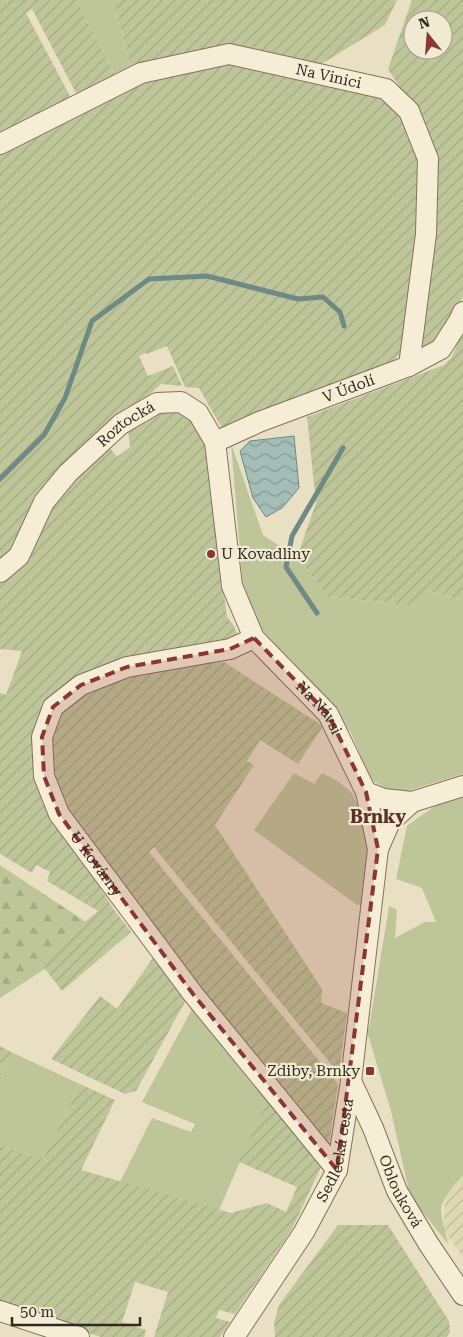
<svg xmlns="http://www.w3.org/2000/svg" width="463" height="1337" font-family="'Roboto Serif',serif">
	<style>
		.farmland { fill: url(#farmland-furrows) }
		.green { fill: #bec699 }
		.forest { fill: url(#forest-firs) }
		.garden { fill: url(#garden-furrows); fill-rule: evenodd }
		.water { fill: url(#water-waves); stroke: #6d8a84 }
		.lines { fill: none; stroke-linecap: round; stroke-linejoin: round }
		.stream { stroke: #6d8a84; stroke-width: 5 }
		.minor-casing { stroke: #82725c; stroke-width: 22 }
		.minor { stroke: #f5edd6; stroke-width: 20 }
		.marked { fill: #8a3733; fill-opacity: 0.2; stroke: #8a3733; stroke-width: 4; stroke-dasharray: 10 6; stroke-linejoin: round }
		.poi-dot { fill: #8a3733; stroke: #f1ead3; stroke-width: 2 }
		.labels { text-anchor: middle; stroke-width: 4.5; stroke-linejoin: round; paint-order: stroke }
		.street-label { font-size: 15px; fill: #332a1f; stroke: #f1ead3 }
		.poi-label { font-size: 15px; fill: #332a1f; stroke: #f1ead3; text-anchor: start }
		.quarter-label { font-size: 18px; font-weight: bold; fill: #5b3223; stroke: #f1ead3 }
	</style>
	<defs>
		<pattern id="farmland-furrows" width="10" height="10" patternUnits="userSpaceOnUse" patternTransform="scale(1.25)"><rect width="10" height="10" fill="#ded9b2"/><path d="M-1 1l2-2M0 10L10 0M9 11l2-2" fill="none" stroke="#bfba99"/></pattern>
		<pattern id="forest-firs" width="22" height="20" patternUnits="userSpaceOnUse" patternTransform="scale(1.25)"><rect width="22" height="20" fill="#bec699"/><path d="M5 1l3.5 6h-7zM16 11l3.5 6h-7z" fill="#a4aa83"/></pattern>
		<pattern id="garden-furrows" width="10" height="10" patternUnits="userSpaceOnUse" patternTransform="scale(1.25)"><rect width="10" height="10" fill="#bec699"/><path d="M-1 1l2-2M0 10L10 0M9 11l2-2" fill="none" stroke="#a4aa83"/></pattern>
		<pattern id="water-waves" width="16" height="10" patternUnits="userSpaceOnUse" patternTransform="scale(1.25)"><rect width="16" height="10" fill="#a5bdb7"/><path d="M0 5q4-4 8 0t8 0" fill="none" stroke="#879a94"/></pattern>
	</defs>
	<rect width="100%" height="100%" fill="#e9e0c4"/>
	<polygon class="farmland" points="463,1177 463,1258 444,1230 444,1207 448,1192 459,1178"/>
	<g class="green">
		<polygon points="76,0 113,0 132,72 117,79"/>
		<polygon points="231,443 263,535 297,557 328,597 410,605 413,608 424,591 441,593 458,600 463,596 463,774 397,794 371,780 351,733 324,695 245,612"/>
		<polygon points="294,773 314,784 322,773 338,781 352,793 366,825 371,846 365,904 357,905 254,830"/>
		<path d="M463,797V1176C456,1180 442,1201 441,1209C441,1220 446,1233 448,1244L410,1196L391,1111L366,1028H369L389,906L397,910L395,938L425,922H436L422,888L396,879L407,826L439,803Z"/>
		<polygon points="193,1007 268,1097 219,1210 120,1182 152,1118 191,1132 195,1124 142,1102"/>
		<polygon points="11,1052 80,1084 43,1159 0,1146 0,1077"/>
	</g>
	<polygon class="forest" points="0,865 86,922 39,961 45,969 0,998"/>
	<g class="garden">
		<polygon points="0,0 76,0 117,79 78,97 32,9 26,13 72,100 0,139"/>
		<polygon points="113,0 397,0 385,25 318,66 226,49 132,72"/>
		<path d="M412,0H463V296L438,351L419,344L422,123L388,69ZM413,20H443V50H413Z"/>
		<polygon points="230,57 386,92 405,112 422,161 407,344 386,372 223,430 199,388 185,387 167,346 147,354 146,353 139,356 148,376 173,366 182,386 161,384 100,439 22,534 0,566 0,143 148,70"/>
		<polygon points="463,329 463,596 458,600 441,593 425,591 413,608 410,605 328,597 297,557 316,503 307,417 444,365 452,357"/>
		<polygon points="164,408 192,412 211,444 222,580 227,617 234,626 237,634 229,642 81,679 33,752 33,768 37,783 112,907 131,932 62,991 39,961 98,911 47,881 50,872 36,865 32,873 0,854 0,693 6,695 22,651 0,649 0,579 61,488 108,446 117,457 130,447 128,430"/>
		<polygon points="224,662 323,726 298,764 260,740 247,761 254,765 215,825 322,989 321,1003 347,1013 339,1074 154,847 149,852 338,1084 328,1151 113,886 58,794 49,773 51,728 58,717 66,707 100,683 179,665"/>
		<polygon points="153,958 186,1000 136,1091 125,1094 51,1059 100,996 117,1009"/>
		<polygon points="0,1046 11,1052 0,1077"/>
		<polygon points="80,1084 115,1100 81,1170 231,1213 267,1203 286,1212 297,1187 239,1162 268,1097 317,1158 321,1167 292,1229 235,1314 219,1310 216,1318 230,1322 220,1337 154,1337 168,1292 135,1282 122,1322 146,1330 144,1337 101,1337 0,1304 0,1146 43,1159"/>
		<polygon points="338,1225 388,1225 449,1321 450,1333 447,1337 275,1337 274,1323 279,1305"/>
	</g>
	<polygon class="water" points="294,436 299,488 282,508 266,517 253,498 240,451 250,441"/>
	<g class="lines">
		<g class="stream">
			<polyline points="0,479 44,435 65,398 92,321 149,279 207,276 298,299 323,297 340,312 344,326"/>
			<polyline points="317,613 286,567 292,536 343,448"/>
		</g>
		<defs>
			<g id="minor">
				<path id="s1" d="M0,144L141,73L229,54L386,89L409,111L428,159L426,234L409,366"/>
				<path id="s2" d="M215,442L259,422L409,366L441,349L459,321L463,312"/>
				<path id="s3" d="M0,572L19,556L44,502L68,473L121,424L157,403L181,402L198,413L215,442L232,586L254,638L328,714L366,792L384,799L412,802L463,786"/>
				<path id="s4" d="M254,638L230,649L127,667L81,685L53,707L42,737L44,776L59,814L193,994L337,1170"/>
				<polyline points="378,849 390,822 412,802"/>
				<path id="s5" d="M351,1081L373,1128L397,1191L428,1243L463,1295"/>
				<polyline points="0,1311 79,1337"/>
				<path id="s6" d="M234,1337L304,1232L337,1170L351,1081L378,849L366,792"/>
			</g>
		</defs>
		<use href="#minor" class="minor-casing"/>
		<use href="#minor" class="minor"/>
	</g>
	<path class="marked" d="M254,638L328,714L366,792L378,849L337,1170L193,994L59,814L44,776L42,737L53,707L81,685L127,667L230,649Z"/>
	<g class="poi-dot">
		<circle cx="211" cy="554" r="5"/>
		<rect x="365" y="1066" width="10" height="10" rx="2.5"/>
	</g>
	<g class="labels">
		<g class="street-label">
			<text dy="5" stroke="none"><textPath href="#s1" startOffset="350">Na Vinici</textPath></text>
			<text dy="5" stroke="none"><textPath href="#s2" startOffset="144">V Údolí</textPath></text>
			<text dy="5" stroke="none"><textPath href="#s3" startOffset="198">Roztocká</textPath></text>
			<text dy="5" stroke="none"><textPath href="#s3" startOffset="611">Na Návsi</textPath></text>
			<text dy="5" stroke="none"><textPath href="#s4" startOffset="390">U Kovárny</textPath></text>
			<text dy="5" stroke="none"><textPath href="#s6" startOffset="215">Sedlecká cesta</textPath></text>
			<text dy="5" stroke="none"><textPath href="#s5" startOffset="121">Oblouková</textPath></text>
		</g>
		<g class="poi-label">
			<text x="221" y="559">U Kovadliny</text>
			<text x="360" y="1076" text-anchor="end">Zdiby, Brnky</text>
		</g>
		<g class="quarter-label">
			<text x="378" y="823">Brnky</text>
		</g>
	</g>
	<g transform="translate(428 35) rotate(343)"><circle r="24" fill="#f1ead3" stroke="#a59d8b"/>
	<path d="M0-4L9 19L0 12L-9 19Z" fill="#8a3733"/>
	<text y="-8" font-size="14" font-weight="bold" text-anchor="middle" fill="#332a1f">N</text>
	</g>
	<path d="M12 1317v8h128v-8" fill="none" stroke="#332a1f" stroke-width="2.5"/>
	<text x="20" y="1317" font-size="15" fill="#332a1f" stroke="#f1ead3" stroke-width="4" paint-order="stroke">50 m</text>
</svg>
